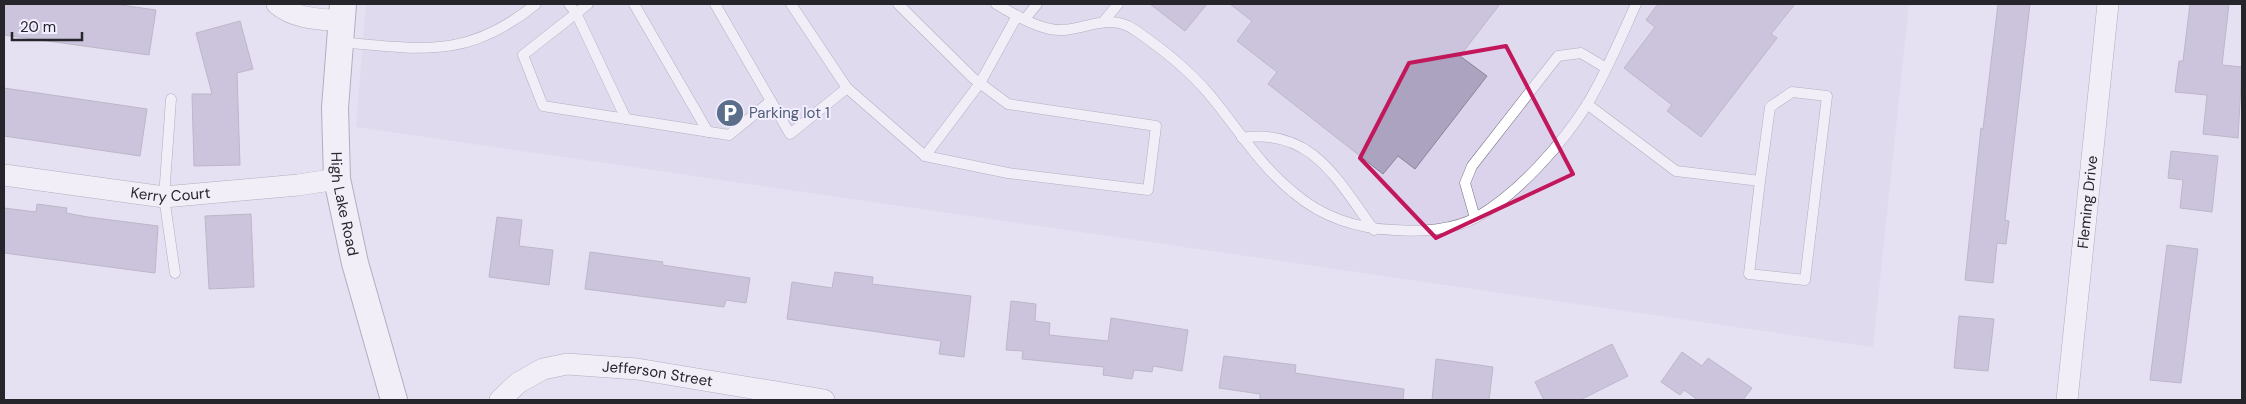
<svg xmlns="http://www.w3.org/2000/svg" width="2246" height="404" font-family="'DM Sans',sans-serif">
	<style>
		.built { fill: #dad3eb }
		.building { fill: #aca3c0; stroke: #8a8595 }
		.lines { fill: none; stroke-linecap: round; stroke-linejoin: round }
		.service-casing { stroke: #767281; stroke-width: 11 }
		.minor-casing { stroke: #767281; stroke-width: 22 }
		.tertiary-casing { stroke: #767281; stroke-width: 28 }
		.service { stroke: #fff; stroke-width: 10 }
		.minor { stroke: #fff; stroke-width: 21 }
		.tertiary { stroke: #fff; stroke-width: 26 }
		.marked { fill: none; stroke: #c2185b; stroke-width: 4; stroke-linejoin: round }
		.labels { text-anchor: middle; stroke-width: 4; stroke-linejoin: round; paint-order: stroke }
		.service-label { font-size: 15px; fill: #4e5e75; stroke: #f3eeff; text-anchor: start }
		.street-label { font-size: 15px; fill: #27252c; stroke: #f3eeff }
	</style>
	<rect width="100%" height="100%" fill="#e5e0f2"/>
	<polygon class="built" points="366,4 1909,4 1873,347 356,127"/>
	<g class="building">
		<polygon points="4,4 114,4 156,10 149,55 4,35"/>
		<polygon points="1150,4 1207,4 1185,31"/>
		<polygon points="1230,4 1500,4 1460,56 1487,76 1415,169 1398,156 1383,174 1268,84 1277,72 1237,41 1252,21"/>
		<polygon points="1658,4 1795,4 1771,34 1777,38 1701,137 1667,111 1672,105 1624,68 1655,27 1646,20"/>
		<polygon points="1998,4 2030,4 2005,220 2009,221 2006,244 1997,243 1993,283 1965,280 1981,128 1983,129"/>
		<polygon points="2190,4 2229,4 2222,65 2242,67 2238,138 2203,134 2207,95 2175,92 2179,61 2183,61"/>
		<polygon points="240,21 253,69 237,73 240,165 194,166 192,94 212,94 196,33"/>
		<polygon points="4,88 147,109 140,156 4,136"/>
		<polygon points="2171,151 2218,156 2212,212 2180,208 2183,180 2168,178"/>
		<polygon points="37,204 67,208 66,213 88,217 158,226 155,273 4,253 4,208 36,212"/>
		<polygon points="251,214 254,287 209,289 205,216"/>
		<polygon points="497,217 522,220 519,246 553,250 549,285 489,277"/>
		<polygon points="2167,245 2198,249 2181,383 2150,380"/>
		<polygon points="590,252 663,262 662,265 750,278 746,303 726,300 724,307 585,289"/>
		<polygon points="835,272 873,277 872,284 971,296 964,357 939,354 941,341 787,319 792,282 832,288"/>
		<polygon points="1011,301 1036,304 1035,321 1050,323 1049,335 1108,341 1111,318 1188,330 1182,371 1153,366 1152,372 1134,370 1132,379 1103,375 1104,367 1022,359 1023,351 1006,350"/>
		<polygon points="1959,316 1994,319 1988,371 1954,368"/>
		<polygon points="1612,344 1628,376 1580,400 1544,400 1535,382"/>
		<polygon points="1682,352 1702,366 1708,358 1752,388 1743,400 1698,400 1684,390 1680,395 1661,382"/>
		<polygon points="1224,356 1296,365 1295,373 1404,389 1403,400 1260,400 1260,394 1219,388"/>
		<polygon points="1436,359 1493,367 1489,400 1432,400"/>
	</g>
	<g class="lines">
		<defs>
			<g id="service">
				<polyline points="569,4 576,13 626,119"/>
				<polyline points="588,4 523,55 543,106 729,135 771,101"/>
				<polyline points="634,4 708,132"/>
				<polyline points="715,4 790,134 847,88"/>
				<polyline points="791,4 847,88 925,156 1008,173 1148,190 1156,126 1008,104 973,78 898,4"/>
				<path d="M996,4C1012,13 1031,25 1050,29C1081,35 1105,10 1135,30C1161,48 1189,70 1209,94C1237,127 1259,165 1294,193C1322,217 1358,229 1395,230C1421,232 1454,230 1477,217C1519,193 1563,143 1588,103C1607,71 1621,37 1636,4"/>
				<polyline points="1025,19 1037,4"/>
				<polyline points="1104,21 1118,4"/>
				<path d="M339,42C422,49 467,60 536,4"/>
				<polyline points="171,99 164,197 175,273"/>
				<polyline points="1587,104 1676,171 1760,181 1749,274 1805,280 1827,96 1792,92 1770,107 1760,181"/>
				<path d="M1242,138C1312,127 1338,181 1374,230"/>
				<polyline points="925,156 980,83 1017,16"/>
				<polyline points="1475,218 1465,183 1472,166 1558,56 1581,53 1606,68"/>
			</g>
			<g id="minor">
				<path d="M277,4C295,19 318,19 342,21"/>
				<path id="s1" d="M4,175L164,197L298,185L337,179"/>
				<path id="s2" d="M500,400L518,383L543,369L567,364L637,369L824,400"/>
				<path id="s3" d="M2067,400L2108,4"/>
			</g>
			<g id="tertiary">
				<path id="s4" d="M343,4L335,108L337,179L355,263L394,400"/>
			</g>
		</defs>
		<use href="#service" class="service-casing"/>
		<use href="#minor" class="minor-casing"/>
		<use href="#tertiary" class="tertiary-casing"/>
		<use href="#service" class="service"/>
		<use href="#minor" class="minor"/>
		<use href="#tertiary" class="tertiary"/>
	</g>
	<path d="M0 0H2246V404H0ZM1506,46L1573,174L1436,238L1360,158L1409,63Z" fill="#e5e0f2" fill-opacity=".55" fill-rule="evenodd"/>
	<path class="marked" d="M1506,46L1573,174L1436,238L1360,158L1409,63Z"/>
	<defs>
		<symbol id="parking-disc" viewBox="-11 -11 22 22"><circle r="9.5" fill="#5c6f8a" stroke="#f3eeff"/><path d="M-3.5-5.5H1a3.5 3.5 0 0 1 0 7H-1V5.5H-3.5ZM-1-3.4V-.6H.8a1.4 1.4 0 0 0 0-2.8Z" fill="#fff"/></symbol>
	</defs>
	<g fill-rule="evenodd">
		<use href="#parking-disc" x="714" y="97" width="32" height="32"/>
	</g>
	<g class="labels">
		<g class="service-label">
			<text x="749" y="118">Parking lot 1</text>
		</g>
		<g class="street-label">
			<text dy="5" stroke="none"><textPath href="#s1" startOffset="168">Kerry Court</textPath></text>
			<text dy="5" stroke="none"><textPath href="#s3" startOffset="199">Fleming Drive</textPath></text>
			<text dy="5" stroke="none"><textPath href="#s4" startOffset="201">High Lake Road</textPath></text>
			<text dy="5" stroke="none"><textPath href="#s2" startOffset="169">Jefferson Street</textPath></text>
		</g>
	</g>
	<rect width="2246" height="404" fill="none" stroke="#27252c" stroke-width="10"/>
	<path d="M12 32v8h70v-8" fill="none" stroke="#27252c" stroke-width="2.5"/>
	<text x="20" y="32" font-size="15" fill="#27252c" stroke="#f3eeff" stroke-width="4" paint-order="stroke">20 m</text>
</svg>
